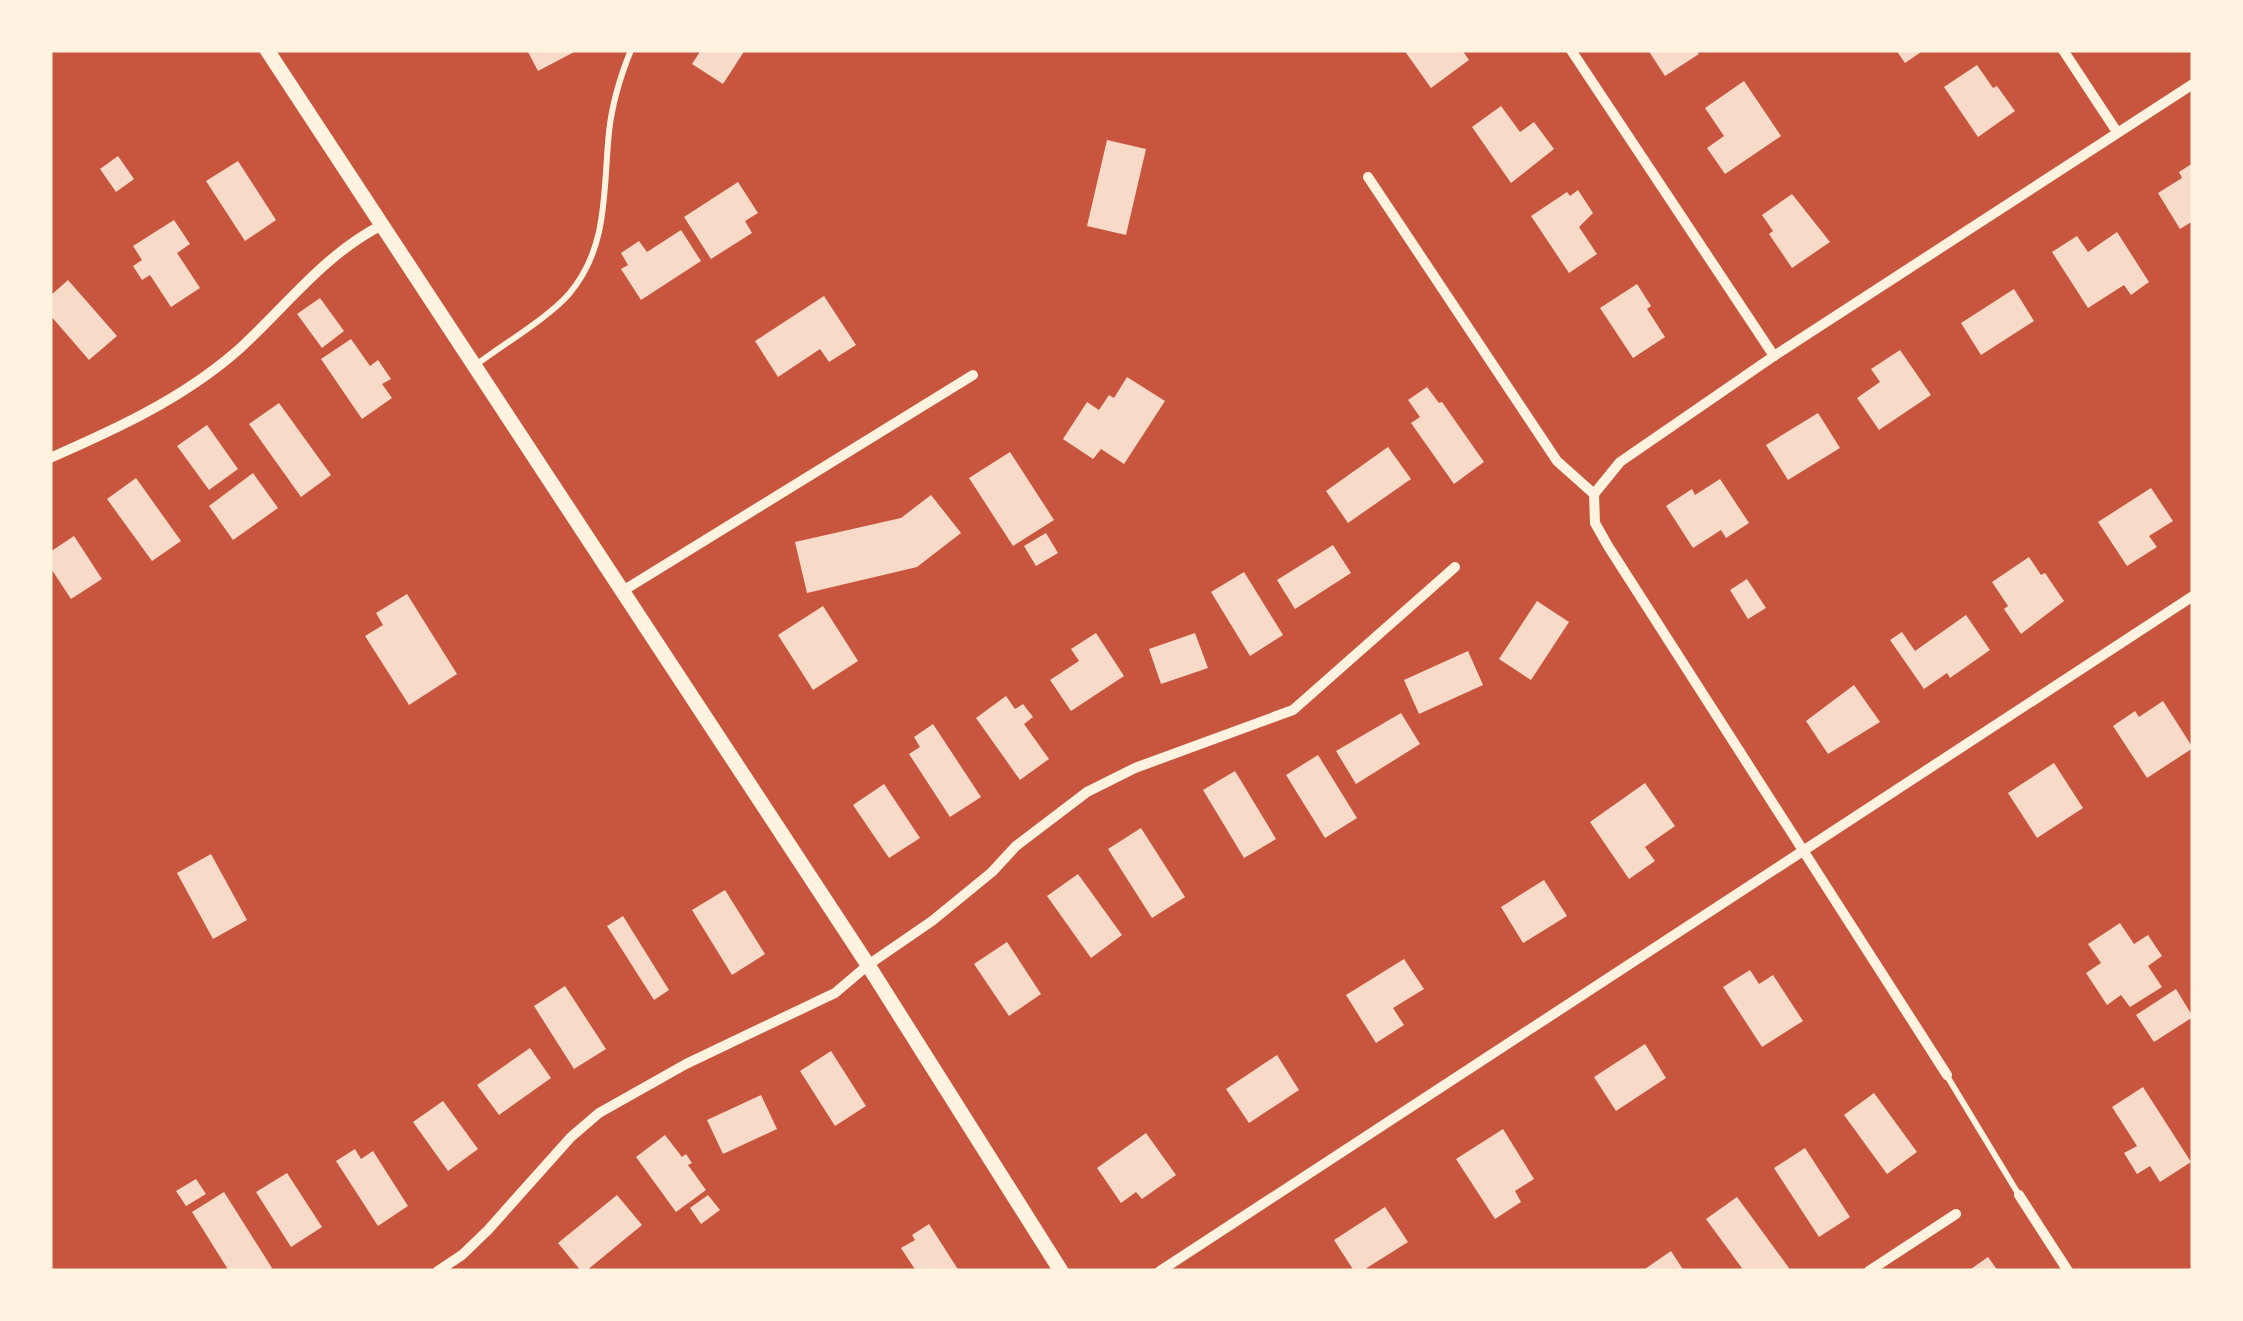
<svg xmlns="http://www.w3.org/2000/svg" width="2243" height="1321" font-family="'IBM Plex Sans',sans-serif">
	<style>
		.building { fill: #f7dbc8 }
		.lines { fill: none; stroke-linecap: round; stroke-linejoin: round }
		.service { stroke: #fff3e0; stroke-width: 6 }
		.minor { stroke: #fff3e0; stroke-width: 10 }
		.tertiary { stroke: #fff3e0; stroke-width: 15 }
	</style>
	<rect width="100%" height="100%" fill="#c8553d"/>
	<g class="building">
		<polygon points="527,50 578,50 538,71"/>
		<polygon points="701,50 745,50 723,84 692,64"/>
		<polygon points="1404,50 1462,50 1469,60 1431,88"/>
		<polygon points="1648,50 1696,50 1699,54 1665,76"/>
		<polygon points="1896,50 1924,50 1905,63"/>
		<polygon points="1977,65 1993,88 1997,86 2015,111 1978,137 1944,87"/>
		<polygon points="1744,81 1781,136 1725,174 1707,148 1724,136 1705,108"/>
		<polygon points="1501,106 1520,132 1534,122 1554,149 1511,183 1472,127"/>
		<polygon points="1107,140 1146,149 1126,235 1087,226"/>
		<polygon points="118,156 134,179 116,192 100,169"/>
		<polygon points="238,161 276,220 245,241 206,181"/>
		<polygon points="2193,163 2193,221 2180,229 2158,193 2182,178 2179,172"/>
		<polygon points="738,182 758,213 745,221 752,233 711,259 684,217"/>
		<polygon points="1578,190 1593,213 1579,227 1597,254 1569,273 1531,216 1567,192 1570,196"/>
		<polygon points="1792,194 1830,242 1792,268 1769,234 1773,231 1762,215"/>
		<polygon points="174,220 190,244 177,253 200,288 171,307 150,275 142,280 133,266 142,260 133,246"/>
		<polygon points="681,230 701,261 641,300 621,269 628,265 621,253 639,241 647,252"/>
		<polygon points="2117,232 2149,282 2131,295 2124,285 2088,308 2052,252 2077,236 2088,252"/>
		<polygon points="68,280 117,336 89,360 50,315 50,296"/>
		<polygon points="1637,284 1651,306 1647,309 1665,337 1633,358 1600,308"/>
		<polygon points="2014,289 2034,321 1981,355 1961,323"/>
		<polygon points="824,296 856,345 829,362 820,349 778,377 755,341"/>
		<polygon points="320,298 344,331 322,348 297,314"/>
		<polygon points="351,339 370,366 378,360 391,379 382,384 392,398 362,419 321,359"/>
		<polygon points="1900,350 1931,395 1879,430 1857,398 1880,382 1871,369"/>
		<polygon points="1127,377 1165,401 1124,464 1101,449 1093,459 1063,439 1087,402 1099,410 1109,395 1114,398"/>
		<polygon points="1427,387 1439,403 1442,402 1484,462 1454,484 1411,423 1420,417 1408,400"/>
		<polygon points="279,403 331,475 301,497 249,424"/>
		<polygon points="1818,413 1840,448 1788,480 1766,445"/>
		<polygon points="207,425 238,469 209,490 177,446"/>
		<polygon points="1388,447 1411,479 1348,523 1326,491"/>
		<polygon points="1010,452 1054,520 1013,546 969,478"/>
		<polygon points="253,473 278,508 233,540 209,506"/>
		<polygon points="136,478 181,541 152,561 107,499"/>
		<polygon points="1720,479 1749,523 1726,538 1721,530 1693,548 1666,506 1692,489 1695,495"/>
		<polygon points="2151,488 2173,521 2149,536 2157,547 2127,566 2098,522"/>
		<polygon points="931,495 961,533 917,567 807,593 795,542 901,518"/>
		<polygon points="1046,533 1058,553 1036,566 1024,546"/>
		<polygon points="74,536 102,579 71,599 50,567 50,552"/>
		<polygon points="1333,545 1351,573 1295,609 1277,580"/>
		<polygon points="2029,557 2041,575 2045,573 2064,601 2021,634 2004,609 2008,606 1992,582"/>
		<polygon points="1244,572 1283,635 1250,656 1211,592"/>
		<polygon points="1747,579 1766,608 1748,619 1730,590"/>
		<polygon points="407,594 457,674 409,705 365,636 383,625 376,613"/>
		<polygon points="1537,601 1569,622 1531,680 1499,659"/>
		<polygon points="823,606 858,661 813,690 778,635"/>
		<polygon points="1966,615 1990,650 1950,678 1947,673 1924,689 1890,640 1902,632 1915,651"/>
		<polygon points="1096,633 1124,676 1071,711 1050,680 1079,661 1071,649"/>
		<polygon points="1195,633 1208,668 1161,684 1149,649"/>
		<polygon points="1468,651 1483,685 1419,714 1404,680"/>
		<polygon points="1854,685 1880,722 1828,754 1806,721"/>
		<polygon points="1006,696 1015,709 1023,704 1033,717 1024,724 1049,759 1020,780 976,718"/>
		<polygon points="2163,701 2193,748 2147,778 2113,726 2135,711 2139,717"/>
		<polygon points="1401,713 1420,744 1356,784 1336,751"/>
		<polygon points="933,724 981,797 950,817 909,754 920,747 914,737"/>
		<polygon points="1318,755 1357,818 1325,838 1286,775"/>
		<polygon points="2054,763 2083,808 2037,838 2008,793"/>
		<polygon points="1235,771 1276,839 1244,858 1203,790"/>
		<polygon points="1645,783 1675,826 1645,847 1655,861 1629,879 1590,822"/>
		<polygon points="884,784 920,838 889,858 853,805"/>
		<polygon points="1141,828 1185,897 1152,918 1108,849"/>
		<polygon points="211,854 247,920 213,939 177,873"/>
		<polygon points="1078,874 1122,935 1091,958 1047,896"/>
		<polygon points="1544,880 1567,916 1523,943 1501,907"/>
		<polygon points="725,890 765,954 732,975 692,910"/>
		<polygon points="623,916 669,990 654,1000 607,926"/>
		<polygon points="2120,923 2134,944 2148,935 2162,956 2148,966 2162,987 2130,1007 2121,995 2107,1005 2086,973 2101,963 2088,944"/>
		<polygon points="1007,942 1041,994 1009,1016 974,964"/>
		<polygon points="1404,959 1424,989 1393,1008 1404,1025 1376,1043 1346,995"/>
		<polygon points="1750,970 1759,984 1773,975 1803,1021 1762,1047 1723,987"/>
		<polygon points="565,986 606,1049 574,1069 534,1006"/>
		<polygon points="2176,989 2193,1017 2154,1042 2136,1015"/>
		<polygon points="1645,1044 1666,1078 1616,1111 1594,1077"/>
		<polygon points="530,1048 551,1078 499,1115 477,1085"/>
		<polygon points="831,1051 866,1106 835,1126 800,1071"/>
		<polygon points="1277,1055 1299,1090 1249,1123 1226,1089"/>
		<polygon points="2143,1087 2191,1162 2160,1182 2150,1166 2137,1174 2124,1153 2137,1146 2112,1107"/>
		<polygon points="1874,1093 1917,1152 1887,1174 1844,1115"/>
		<polygon points="761,1095 777,1129 723,1154 707,1120"/>
		<polygon points="443,1101 478,1149 448,1171 413,1122"/>
		<polygon points="1503,1129 1534,1179 1515,1191 1521,1202 1495,1219 1456,1159"/>
		<polygon points="1146,1133 1176,1175 1142,1199 1136,1192 1121,1203 1097,1168"/>
		<polygon points="665,1135 682,1157 686,1154 692,1163 688,1165 706,1190 676,1212 636,1157"/>
		<polygon points="1805,1148 1850,1217 1819,1237 1774,1168"/>
		<polygon points="355,1149 361,1159 373,1151 408,1206 378,1226 336,1161"/>
		<polygon points="287,1173 322,1227 291,1247 256,1192"/>
		<polygon points="196,1179 206,1194 186,1206 176,1191"/>
		<polygon points="224,1192 272,1268 267,1271 229,1271 192,1212"/>
		<polygon points="617,1195 642,1225 586,1271 581,1271 558,1243"/>
		<polygon points="708,1195 720,1210 701,1224 690,1208"/>
		<polygon points="1737,1197 1789,1268 1784,1271 1744,1271 1706,1219"/>
		<polygon points="1385,1207 1408,1242 1362,1271 1354,1271 1334,1240"/>
		<polygon points="929,1224 959,1271 916,1271 901,1248 915,1240 912,1235"/>
		<polygon points="1671,1251 1684,1271 1642,1271"/>
		<polygon points="1988,1257 1998,1271 1968,1271"/>
	</g>
	<g class="lines">
		<g class="service">
			<path d="M476,365C502,345 548,318 569,294C609,247 603,190 609,132C612,104 620,77 631,50"/>
			<polyline points="1947,1076 2019,1195"/>
		</g>
		<g class="minor">
			<polyline points="1571,50 1774,356"/>
			<polyline points="2063,50 2117,132"/>
			<polyline points="1368,177 1557,461 1594,494 1595,523 1608,546 1947,1075"/>
			<path d="M50,458C116,429 182,399 237,351C285,308 323,255 382,225"/>
			<polyline points="1594,494 1620,462 1774,356 2193,84"/>
			<polyline points="621,592 973,375"/>
			<polyline points="2019,1195 2068,1271"/>
			<polyline points="438,1271 462,1255 488,1230 571,1137 599,1113 686,1064 835,993 868,965 932,921 992,872 1016,846 1087,792 1135,768 1293,710 1455,567"/>
			<polyline points="1160,1271 2193,596"/>
			<polyline points="1869,1271 1956,1214"/>
		</g>
		<polyline class="tertiary" points="267,50 868,965 1061,1271"/>
	</g>
	<rect width="2243" height="1321" fill="none" stroke="#fff3e0" stroke-width="105"/>
</svg>
